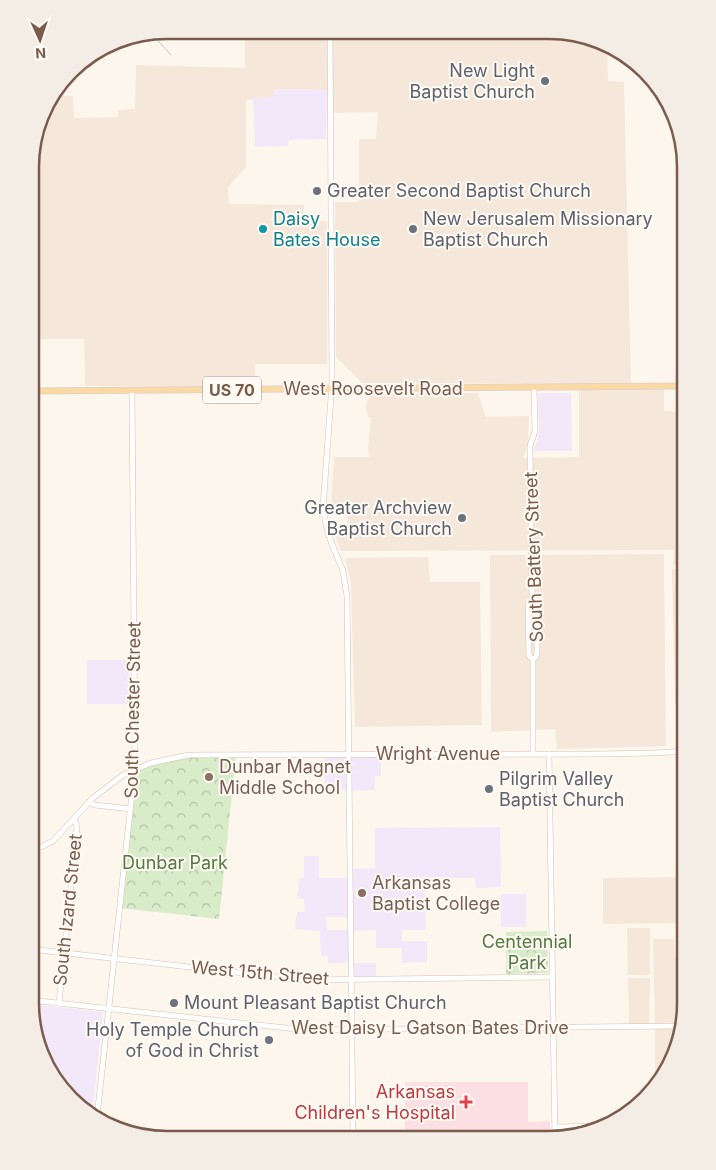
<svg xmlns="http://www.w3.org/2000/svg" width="716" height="1170" font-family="Inter,sans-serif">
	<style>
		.residential { fill: #f5e8da }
		.education { fill: #f3e8fa; fill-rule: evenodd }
		.medical { fill: #fbdfe3 }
		.forest { fill: url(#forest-crowns) }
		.pitch { fill: #d8ecc9 }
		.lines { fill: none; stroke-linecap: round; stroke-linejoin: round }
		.stream { stroke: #a5d3da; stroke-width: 1 }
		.secondary-casing { stroke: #d6c0b0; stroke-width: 6 }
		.primary-casing { stroke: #dad1cd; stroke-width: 7 }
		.secondary { stroke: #fff; stroke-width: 5 }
		.primary { stroke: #fbd9a5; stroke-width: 5.5 }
		.worship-dot { fill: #6b7280; stroke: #fffaf3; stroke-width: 2 }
		.culture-dot { fill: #0f9aa8; stroke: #fffaf3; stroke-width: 2 }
		.education-dot { fill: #8d6e63; stroke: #fffaf3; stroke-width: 2 }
		.health-dot { fill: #e0444e; stroke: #fffaf3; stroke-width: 2 }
		.labels { text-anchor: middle; stroke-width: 4; stroke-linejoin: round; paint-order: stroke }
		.shield { fill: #fffaf3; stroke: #a28b7f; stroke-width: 1 }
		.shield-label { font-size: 16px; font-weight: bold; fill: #7a5c4d }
		.worship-label { font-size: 18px; fill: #5b616d; stroke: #fffaf3; text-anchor: start }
		.culture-label { font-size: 18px; fill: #0d838f; stroke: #fffaf3; text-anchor: start }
		.street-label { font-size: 18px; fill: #7a5c4d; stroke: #fffaf3 }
		.education-label { font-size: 18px; fill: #785e54; stroke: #fffaf3; text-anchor: start }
		.park-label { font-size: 18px; fill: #537a41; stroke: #fffaf3 }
		.health-label { font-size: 18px; fill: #be3a42; stroke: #fffaf3; text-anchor: end }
		.rim { fill: none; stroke: #7a5c4d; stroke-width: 2.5 }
	</style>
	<defs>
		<pattern id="forest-crowns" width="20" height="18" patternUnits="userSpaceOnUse" patternTransform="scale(1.25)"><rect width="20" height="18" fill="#d8ecc9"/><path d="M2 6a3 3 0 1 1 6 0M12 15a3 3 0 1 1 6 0" fill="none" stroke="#b4c2a5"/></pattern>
	</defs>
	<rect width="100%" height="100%" fill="#fdf6ec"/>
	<g class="residential">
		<polygon points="245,30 576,33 607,47 608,81 624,82 631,384 362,383 336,357 335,202 359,202 359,139 376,139 378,112 334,113 327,90 275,89 273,97 246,100 246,167 228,187 229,204 304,205 303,221 327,221 327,364 255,364 255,387 85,386 84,339 31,339 31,149 44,106 52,96 73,96 74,118 118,117 118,110 135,109 136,65 245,68"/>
		<polygon points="579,390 664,390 664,411 686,412 686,565 673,565 674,550 341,551 332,526 347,527 348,510 331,509 334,457 369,457 368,447 371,418 368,417 365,406 371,394 478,393 486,417 529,416 528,444 523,458 579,457"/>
		<polygon points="664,554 666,746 557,749 555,729 491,732 490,555"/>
		<polygon points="428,557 430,582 480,582 482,725 355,727 351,582 345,558"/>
		<polygon points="686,568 686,703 675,703 672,569"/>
		<polygon points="686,877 686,923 603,924 603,878"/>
		<polygon points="627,928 650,928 650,972 649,975 628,975"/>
		<polygon points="653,939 674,939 675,958 686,958 686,1008 675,1009 675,1023 655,1023"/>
		<polygon points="628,978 650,978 649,1024 629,1024"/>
		<polygon points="655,1029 675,1029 675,1041 658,1086 655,1089"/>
	</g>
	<g class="education">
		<polygon points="275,89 327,90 326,139 289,140 288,146 255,147 253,98 273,97"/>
		<polygon points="538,393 571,393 572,451 533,451 538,439 539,428"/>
		<polygon points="87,660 129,660 130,704 87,704"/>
		<polygon points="324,755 381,755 381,776 375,776 375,790 325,791"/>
		<path d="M500,827L501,887L476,888L475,878H425L426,930H402V941H427V962L402,963V948H376V930L352,931V963H376V979H352L351,963H328V956H321L320,931L295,929L297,912H305L304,899L297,898L300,877L304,878V856H319V878H350L351,869L375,868V828ZM326,917H351V930H327Z"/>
		<rect x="501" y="894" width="25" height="33"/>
		<polygon points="30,1004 103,1012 92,1115 83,1112 40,1056"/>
	</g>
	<polygon class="medical" points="405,1082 528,1082 528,1122 550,1121 550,1140 405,1140"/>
	<g class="forest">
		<polygon points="236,754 219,919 120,908 135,769 186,755"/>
		<polygon points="547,931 548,973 506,974 506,932"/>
	</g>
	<polygon class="pitch" points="187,840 219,843 218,853 186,849"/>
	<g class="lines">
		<polyline class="stream" points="151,33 171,55"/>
		<defs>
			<g id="secondary">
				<polyline points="330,31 332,383 323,508 328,534 343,571 347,596 353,1139"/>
				<polyline points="532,601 528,604 529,656 533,659"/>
				<polyline points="533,754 533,659 536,657 537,653 537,605 532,601 530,455 530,446 535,431 534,388"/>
				<polyline points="549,754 555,1139"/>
				<polyline points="89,802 95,805 131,809"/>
				<polyline points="30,848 41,847 53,841 93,798 123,775 151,763 189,755 599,754 654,753 686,751"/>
				<polyline points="30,949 304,980 551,977"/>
				<polyline points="30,1000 305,1030 681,1026"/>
				<polyline points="59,1003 77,827 74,819"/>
				<polyline points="97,1117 135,766 132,391"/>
				<polyline points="555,1127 607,1126"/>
			</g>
			<polyline id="primary" points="31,391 686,386"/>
		</defs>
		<use href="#secondary" class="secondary-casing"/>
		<use href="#primary" class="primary-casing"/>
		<use href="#secondary" class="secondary"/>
		<use href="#primary" class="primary"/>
	</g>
	<g class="worship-dot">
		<circle cx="545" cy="81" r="5"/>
		<circle cx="317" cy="191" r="5"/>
		<circle cx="413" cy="229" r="5"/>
		<circle cx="462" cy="518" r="5"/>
		<circle cx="489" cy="789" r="5"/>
		<circle cx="174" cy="1003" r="5"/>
		<circle cx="269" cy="1040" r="5"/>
	</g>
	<circle class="culture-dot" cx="263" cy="229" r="5"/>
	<g class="education-dot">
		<circle cx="209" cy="777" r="5"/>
		<circle cx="362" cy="893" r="5"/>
	</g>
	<path class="health-dot" d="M463.5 1094.5h5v5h5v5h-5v5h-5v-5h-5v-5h5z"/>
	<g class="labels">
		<rect class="shield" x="203" y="376.5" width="58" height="27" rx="4"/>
		<g class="shield-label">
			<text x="232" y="396">US 70</text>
		</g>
		<g class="worship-label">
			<text x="535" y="77" text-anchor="end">New Light<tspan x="535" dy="21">Baptist Church</tspan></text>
			<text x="327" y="197">Greater Second Baptist Church</text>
			<text x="423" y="225">New Jerusalem Missionary<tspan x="423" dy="21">Baptist Church</tspan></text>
			<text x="452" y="514" text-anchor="end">Greater Archview<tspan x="452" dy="21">Baptist Church</tspan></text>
			<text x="499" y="785">Pilgrim Valley<tspan x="499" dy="21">Baptist Church</tspan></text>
			<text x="184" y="1009">Mount Pleasant Baptist Church</text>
			<text x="259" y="1036" text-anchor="end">Holy Temple Church<tspan x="259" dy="21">of God in Christ</tspan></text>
		</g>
		<g class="culture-label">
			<text x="273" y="225">Daisy<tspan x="273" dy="21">Bates House</tspan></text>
		</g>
		<g class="street-label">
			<text x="373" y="395">West Roosevelt Road</text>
			<text transform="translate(534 557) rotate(-92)" y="6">South Battery Street</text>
			<text transform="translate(133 710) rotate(-89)" y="6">South Chester Street</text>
			<text x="438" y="760">Wright Avenue</text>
			<text transform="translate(68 910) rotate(-84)" y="6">South Izard Street</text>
			<text transform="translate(260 973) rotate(5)" y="6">West 15th Street</text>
			<text x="430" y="1034">West Daisy L Gatson Bates Drive</text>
		</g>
		<g class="education-label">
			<text x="219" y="773">Dunbar Magnet<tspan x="219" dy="21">Middle School</tspan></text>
			<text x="372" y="889">Arkansas<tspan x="372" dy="21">Baptist College</tspan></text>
		</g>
		<g class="park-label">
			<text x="175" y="869">Dunbar Park</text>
			<text x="527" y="948">Centennial<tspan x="527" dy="21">Park</tspan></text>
		</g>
		<g class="health-label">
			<text x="455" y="1098">Arkansas<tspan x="455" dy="21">Children's Hospital</tspan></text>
		</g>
	</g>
	<path d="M0 0H716V1170H0ZM167 39H549A128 128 0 0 1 677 167V1003A128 128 0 0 1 549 1131H167A128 128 0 0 1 39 1003V167A128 128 0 0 1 167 39Z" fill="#f4ede6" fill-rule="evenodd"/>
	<path class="rim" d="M167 39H549A128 128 0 0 1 677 167V1003A128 128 0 0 1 549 1131H167A128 128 0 0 1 39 1003V167A128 128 0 0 1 167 39Z"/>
	<g transform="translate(40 40) rotate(177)" stroke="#fffaf3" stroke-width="4" paint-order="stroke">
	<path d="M0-4L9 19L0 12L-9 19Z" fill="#7a5c4d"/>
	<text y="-8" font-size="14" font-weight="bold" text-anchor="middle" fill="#7a5c4d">N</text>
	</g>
</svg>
